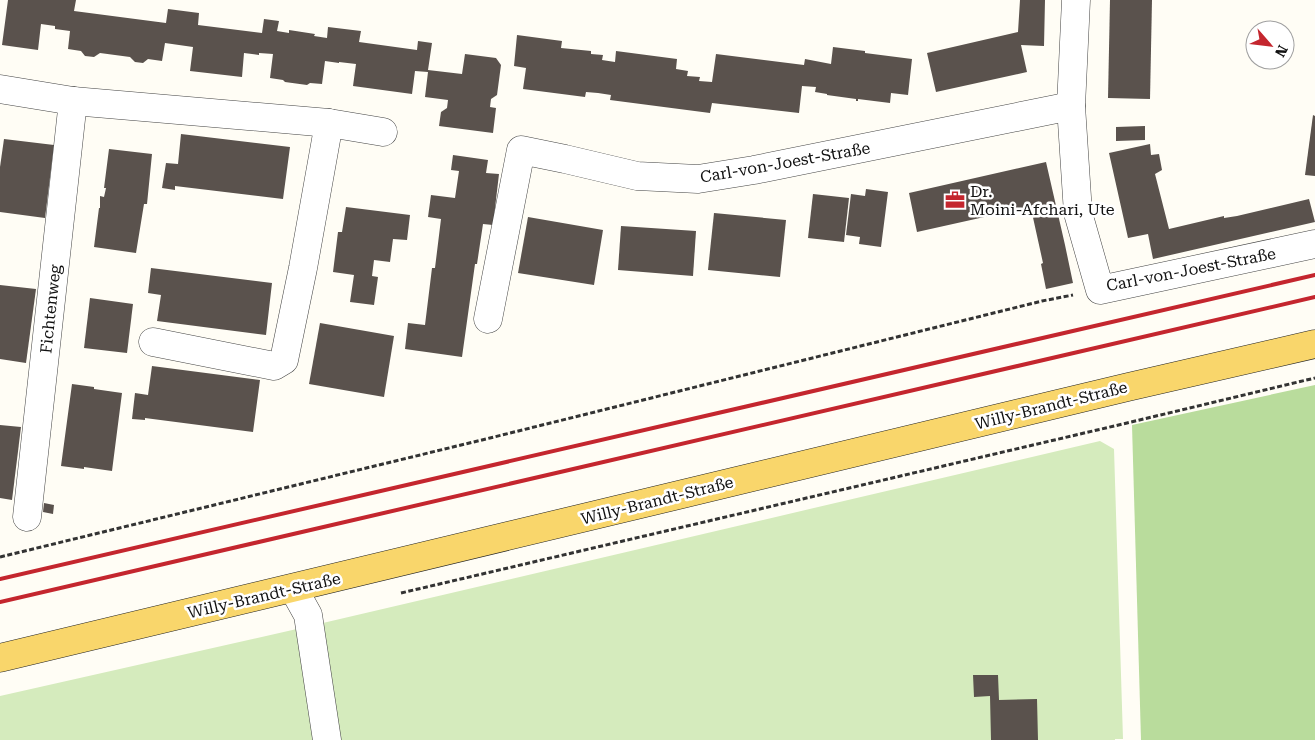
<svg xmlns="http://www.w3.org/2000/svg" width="1315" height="740" font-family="'Roboto Serif',serif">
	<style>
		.green { fill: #d5ebbd }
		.forest { fill: #b9dc9c }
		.building { fill: #5a524d }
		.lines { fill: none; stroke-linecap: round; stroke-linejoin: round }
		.minor-casing { stroke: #444; stroke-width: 29 }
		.major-casing { stroke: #222; stroke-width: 29 }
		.path { stroke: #333; stroke-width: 3; stroke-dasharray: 5 2.5; stroke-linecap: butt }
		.minor { stroke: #fff; stroke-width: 28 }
		.major { stroke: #f9d66b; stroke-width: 28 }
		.rail { stroke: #c4262e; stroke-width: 4 }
		.labels { text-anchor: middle; stroke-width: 5; stroke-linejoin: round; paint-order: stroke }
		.street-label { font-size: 16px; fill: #111; stroke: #fff }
		.poi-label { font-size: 16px; fill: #111; stroke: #fff; text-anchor: start }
	</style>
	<rect width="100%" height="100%" fill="#fffdf5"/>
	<polygon class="green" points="1100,441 1114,449 1123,739 1115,739 1115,740 0,740 0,696 310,626"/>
	<polygon class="forest" points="1315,385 1315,740 1141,740 1132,425"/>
	<g class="building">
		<polygon points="8,0 76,0 74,11 166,23 168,9 199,13 198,25 262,33 264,19 279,21 277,31 289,33 289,30 315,34 314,36 327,38 328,27 361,31 359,42 417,50 418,41 432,43 428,70 462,74 465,54 496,58 501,65 497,95 491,99 490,107 496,108 493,133 439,126 441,112 447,108 448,100 425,97 428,72 415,71 412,94 353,86 356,64 339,62 339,63 325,61 322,84 310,83 307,85 285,82 283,80 270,78 273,54 259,53 259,55 244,53 242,77 190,71 193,47 165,43 162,61 148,59 143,63 135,62 130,57 100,53 94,57 85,56 81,51 68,49 70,31 55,29 55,26 41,24 38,50 2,45"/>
		<polygon points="1020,0 1045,0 1044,46 1021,45 1027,72 936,92 927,53 1018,32"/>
		<polygon points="1110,0 1152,0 1150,99 1108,98"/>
		<polygon points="517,35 562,41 561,48 591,51 591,54 603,55 602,60 615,62 616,51 677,59 676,69 688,71 687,76 700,77 699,81 712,82 716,54 804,65 805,59 831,64 833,47 865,51 865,53 912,59 908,95 891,93 890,103 858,99 858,101 856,101 856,99 827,95 827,94 815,92 816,87 802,86 799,113 712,103 710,113 610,100 611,95 598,93 586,92 585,97 523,89 526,68 514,66"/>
		<polygon points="1313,115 1315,116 1315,176 1305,175"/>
		<polygon points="1145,126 1145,140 1116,141 1116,127"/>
		<polygon points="181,134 290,147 283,199 175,186 175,190 162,188 166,163 178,164"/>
		<polygon points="4,139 54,145 45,218 0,212 0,167"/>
		<polygon points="1150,144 1151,155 1159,154 1162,170 1155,174 1169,229 1224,216 1224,218 1237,216 1309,199 1315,222 1153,259 1148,234 1128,238 1109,153"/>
		<polygon points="109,149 152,154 147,204 144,204 136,253 94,247 99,208 100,208 100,196 104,197 106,188 104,188"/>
		<polygon points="453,155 488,160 486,173 499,174 493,225 483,224 477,264 475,264 462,357 405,349 408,323 425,325 432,268 435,268 441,219 428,217 431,195 455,198 459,171 451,170"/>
		<polygon points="1046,162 1065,245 1073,283 1046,289 1041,264 1043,263 1032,213 1029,207 917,232 909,193"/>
		<polygon points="866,189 888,192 881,247 859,244 860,237 846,235 851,194 865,196"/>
		<polygon points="813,194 849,198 844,242 808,238"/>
		<polygon points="346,207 410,215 407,240 393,239 390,262 374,260 372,276 378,277 374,305 350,302 354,275 333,272 338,232 342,232"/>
		<polygon points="714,213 786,220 780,277 708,270"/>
		<polygon points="528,217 603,230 594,285 518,273"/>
		<polygon points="621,226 696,231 693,276 618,270"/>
		<polygon points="151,268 272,283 266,335 157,321 161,295 148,293"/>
		<polygon points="0,285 36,289 26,363 0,359"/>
		<polygon points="90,298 133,304 127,353 84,348"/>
		<polygon points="320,323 394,336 384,397 309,384"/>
		<polygon points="152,366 260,380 253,432 145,418 145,420 132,419 135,393 148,395"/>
		<polygon points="72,384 94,387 94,389 122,393 112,471 84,467 84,469 61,466"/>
		<polygon points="0,425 21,427 12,500 0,498"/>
		<polygon points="44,503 54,505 53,514 43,512"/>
		<polygon points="973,675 998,675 999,700 1037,699 1038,740 991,740 990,696 974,697"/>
	</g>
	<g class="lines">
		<defs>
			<g id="minor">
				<polyline points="1076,0 1071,106 1078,213 1100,290 1315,244"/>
				<polyline points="0,89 73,101 329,123 383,132"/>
				<polyline points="488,319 521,150 565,159 637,176 698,179 754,170 1071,106"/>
				<polyline points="153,342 274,366 284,360 303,268 329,123"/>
				<polyline points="27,517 73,101"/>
				<polyline points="293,588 308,615 327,740"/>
			</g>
			<polyline id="major" points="0,658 1128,387 1315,344"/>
		</defs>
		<use href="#minor" class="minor-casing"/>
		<use href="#major" class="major-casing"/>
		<g class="path">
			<polyline points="0,557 490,438 1042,301 1073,295"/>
			<polyline points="401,593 1127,423 1315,378"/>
		</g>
		<use href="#minor" class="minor"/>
		<use href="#major" class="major"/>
		<g class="rail">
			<polyline points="0,579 1315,275"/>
			<polyline points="0,602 1315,297"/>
		</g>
	</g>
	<defs>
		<symbol id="office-bare" viewBox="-9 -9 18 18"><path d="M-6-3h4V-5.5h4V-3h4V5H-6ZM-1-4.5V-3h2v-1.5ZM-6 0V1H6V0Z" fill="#c4262e" stroke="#fff" stroke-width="2.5" paint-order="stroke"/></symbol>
	</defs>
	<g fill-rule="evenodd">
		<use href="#office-bare" x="941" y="186" width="28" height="28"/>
	</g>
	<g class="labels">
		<g class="street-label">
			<text transform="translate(785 162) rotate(-10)" y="6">Carl-von-Joest-Straße</text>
			<text transform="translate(1191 269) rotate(-11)" y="6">Carl-von-Joest-Straße</text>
			<text transform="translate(50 309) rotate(-84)" y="6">Fichtenweg</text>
			<text transform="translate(1051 405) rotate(-14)" y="6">Willy-Brandt-Straße</text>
			<text transform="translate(657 500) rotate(-14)" y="6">Willy-Brandt-Straße</text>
			<text transform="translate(264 595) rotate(-13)" y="6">Willy-Brandt-Straße</text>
		</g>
		<g class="poi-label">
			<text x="970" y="197">Dr.<tspan x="970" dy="18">Moini-Afchari, Ute</tspan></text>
		</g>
	</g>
	<g transform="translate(1270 45) rotate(118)"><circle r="24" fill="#ffffff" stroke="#a0a0a0"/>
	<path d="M0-4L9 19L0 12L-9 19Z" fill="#c4262e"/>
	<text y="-8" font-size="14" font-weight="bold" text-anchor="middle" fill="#111111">N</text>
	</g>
</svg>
